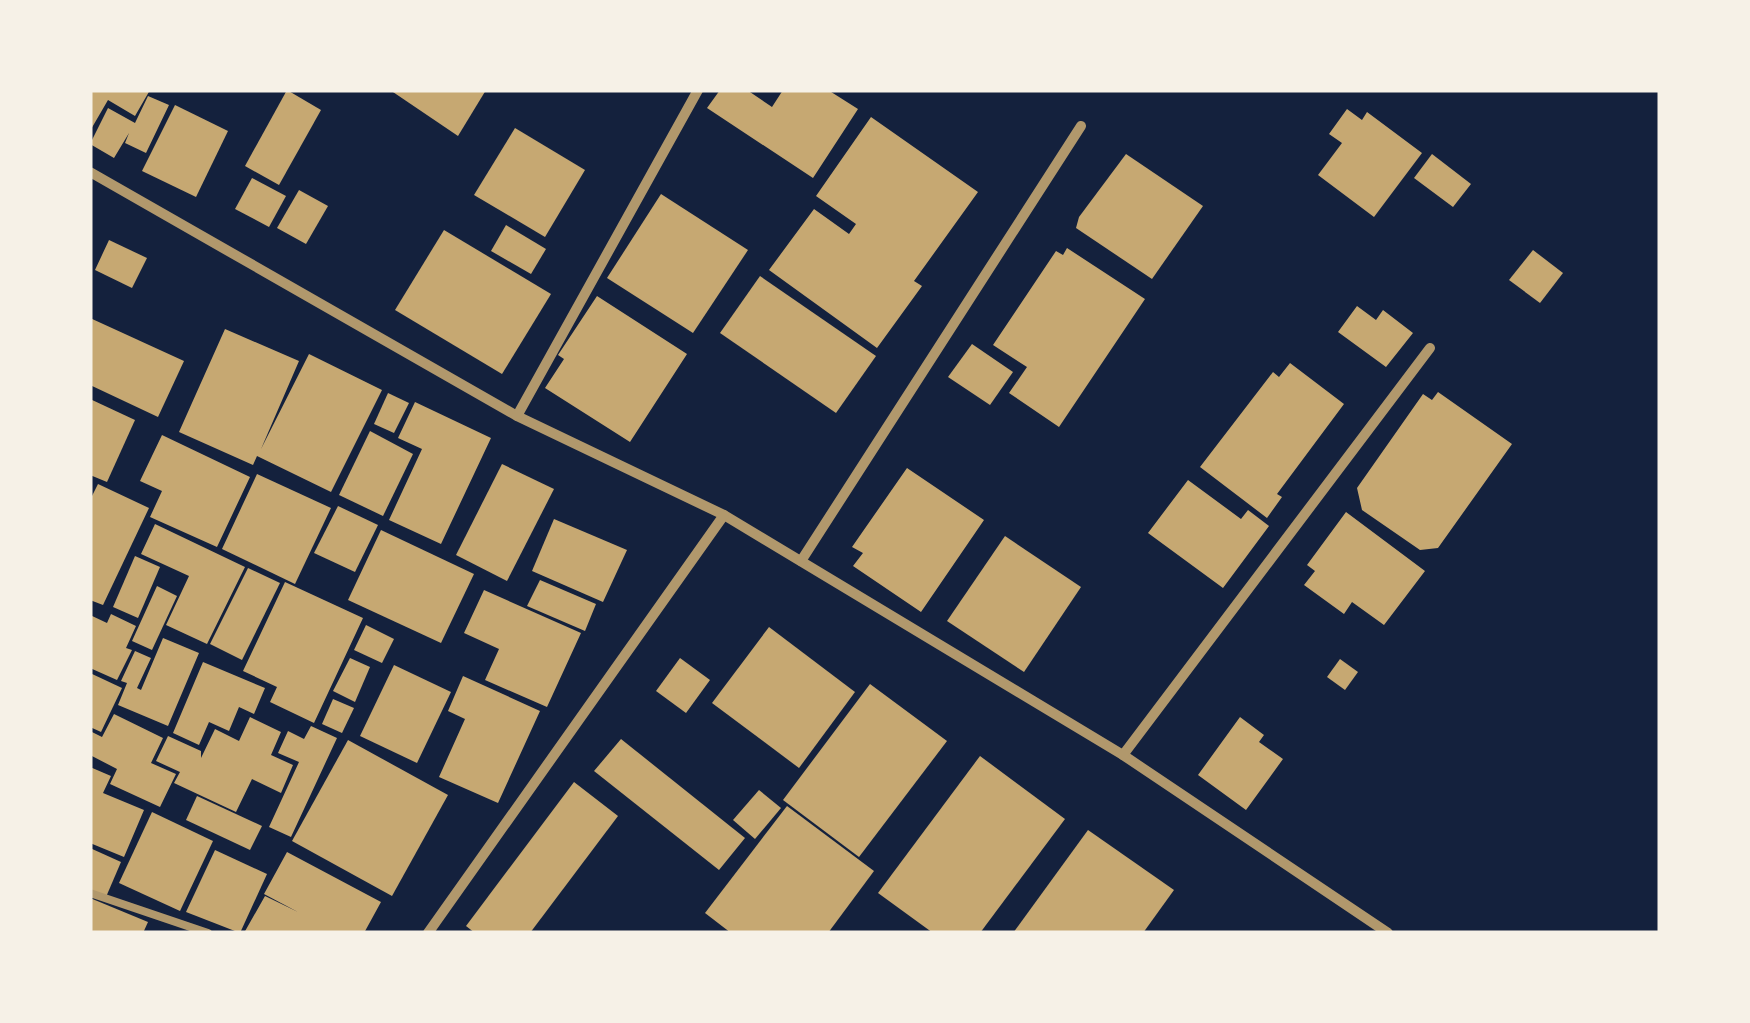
<svg xmlns="http://www.w3.org/2000/svg" width="1750" height="1023" font-family="'Fira Sans Condensed',sans-serif">
	<style>
		.building { fill: #c6a872 }
		.lines { fill: none; stroke-linecap: round; stroke-linejoin: round }
		.service { stroke: #b1986c; stroke-width: 8 }
		.minor { stroke: #b1986c; stroke-width: 10 }
	</style>
	<rect width="100%" height="100%" fill="#14213d"/>
	<g class="building">
		<polygon points="90,90 150,90 135,116 108,100 90,131"/>
		<polygon points="287,90 321,110 279,185 245,166"/>
		<polygon points="390,90 486,90 458,136"/>
		<polygon points="720,90 747,90 772,107 783,90 828,90 858,109 813,178 707,108"/>
		<polygon points="148,96 169,105 146,153 125,143 129,133 114,158 90,144 108,108 135,123"/>
		<polygon points="175,105 228,131 196,197 142,171"/>
		<polygon points="1347,109 1362,120 1367,112 1422,153 1374,217 1318,175 1342,143 1329,134"/>
		<polygon points="871,117 978,192 914,281 922,286 877,348 769,270 814,209 849,234 856,224 816,196"/>
		<polygon points="515,128 585,170 545,237 474,195"/>
		<polygon points="1126,154 1203,206 1152,279 1076,228 1079,217"/>
		<polygon points="1432,154 1471,184 1453,207 1414,178"/>
		<polygon points="252,178 286,196 269,227 235,209"/>
		<polygon points="299,190 328,206 306,244 277,228"/>
		<polygon points="661,194 748,250 693,333 607,278"/>
		<polygon points="506,225 546,249 531,274 491,251"/>
		<polygon points="444,230 551,294 502,374 395,310"/>
		<polygon points="109,240 147,258 132,288 95,270"/>
		<polygon points="1067,248 1145,299 1059,427 1009,393 1027,367 993,345 1056,251 1063,255"/>
		<polygon points="1533,250 1563,273 1540,303 1509,280"/>
		<polygon points="760,276 876,356 836,413 720,333"/>
		<polygon points="597,296 687,354 630,442 545,388 564,359 558,355"/>
		<polygon points="1357,306 1376,320 1383,310 1413,333 1386,367 1338,332"/>
		<polygon points="90,318 184,361 158,417 90,385"/>
		<polygon points="225,329 299,361 261,449 309,354 382,390 331,492 257,456 253,465 179,432"/>
		<polygon points="972,344 1013,372 990,405 948,377"/>
		<polygon points="1290,363 1344,404 1277,494 1282,497 1267,518 1200,467 1273,372 1279,377"/>
		<polygon points="1438,392 1512,444 1438,548 1420,550 1362,510 1357,488 1423,394 1432,400"/>
		<polygon points="388,393 409,403 394,433 374,424"/>
		<polygon points="90,399 135,420 107,482 90,475"/>
		<polygon points="415,402 491,438 441,544 389,520 422,449 398,438"/>
		<polygon points="370,431 413,454 383,516 339,495"/>
		<polygon points="162,435 250,477 217,547 150,517 162,491 140,481"/>
		<polygon points="502,464 554,489 507,581 456,555"/>
		<polygon points="907,468 984,520 921,612 853,566 863,553 852,547"/>
		<polygon points="257,474 331,508 295,584 222,549"/>
		<polygon points="1188,480 1241,519 1248,510 1269,526 1223,588 1148,533"/>
		<polygon points="98,484 149,508 103,605 90,600 90,500"/>
		<polygon points="338,506 378,525 355,572 314,553"/>
		<polygon points="1346,512 1425,571 1384,625 1352,602 1344,614 1304,585 1315,571 1307,565"/>
		<polygon points="554,519 627,550 603,602 532,571"/>
		<polygon points="155,524 245,567 207,644 166,625 189,576 141,554"/>
		<polygon points="381,530 474,574 441,643 348,600"/>
		<polygon points="1005,536 1081,587 1024,672 947,621"/>
		<polygon points="135,556 160,567 138,618 113,607"/>
		<polygon points="248,568 280,583 242,660 210,644"/>
		<polygon points="540,580 596,604 585,631 527,606"/>
		<polygon points="285,582 363,618 314,723 270,702 277,687 243,671"/>
		<polygon points="157,586 177,596 152,650 132,641"/>
		<polygon points="484,590 581,633 547,707 485,680 499,649 464,633"/>
		<polygon points="111,614 136,626 126,648 132,650 117,680 90,668 90,615 107,623"/>
		<polygon points="366,625 394,639 382,663 354,650"/>
		<polygon points="769,627 855,692 799,768 712,703"/>
		<polygon points="163,638 199,653 168,726 118,705 127,683 121,681 135,651 151,658 137,688 141,690"/>
		<polygon points="350,658 370,667 355,702 333,691"/>
		<polygon points="680,658 710,680 686,713 656,691"/>
		<polygon points="1340,659 1358,672 1345,690 1327,677"/>
		<polygon points="203,662 265,688 254,714 239,707 229,731 209,722 199,745 173,733"/>
		<polygon points="394,665 451,692 417,763 360,736"/>
		<polygon points="90,673 122,688 101,732 90,727"/>
		<polygon points="463,676 540,711 498,803 439,777 465,719 448,711"/>
		<polygon points="870,684 947,741 859,857 783,800"/>
		<polygon points="333,699 354,708 342,733 322,724"/>
		<polygon points="114,714 163,738 151,763 176,774 160,807 110,784 117,769 90,755 90,731 102,737"/>
		<polygon points="250,717 281,732 271,755 293,765 281,793 252,779 236,812 174,783 180,772 156,761 168,736 201,751 201,758 215,729 239,741"/>
		<polygon points="1240,717 1264,735 1259,742 1283,759 1246,810 1198,775"/>
		<polygon points="311,726 337,738 291,837 269,827 299,762 278,753 288,731 304,739"/>
		<polygon points="621,739 745,838 719,870 594,771"/>
		<polygon points="348,740 448,795 392,896 292,841"/>
		<polygon points="980,756 1065,819 980,933 933,933 878,893"/>
		<polygon points="90,767 111,776 103,793 144,810 124,857 90,843"/>
		<polygon points="574,782 618,816 530,933 475,933 466,926"/>
		<polygon points="759,790 781,808 755,839 733,820"/>
		<polygon points="197,796 262,826 250,850 186,820"/>
		<polygon points="787,806 874,871 828,933 731,933 705,913"/>
		<polygon points="152,812 213,841 180,911 119,883"/>
		<polygon points="1088,830 1174,890 1143,933 1013,933"/>
		<polygon points="90,848 121,862 106,897 90,890"/>
		<polygon points="215,850 267,874 240,933 186,912"/>
		<polygon points="287,852 381,902 364,933 244,933 265,896 298,912 264,894"/>
		<polygon points="90,898 148,922 143,933 90,933"/>
	</g>
	<g class="lines">
		<polyline class="service" points="90,893 208,933"/>
		<g class="minor">
			<polyline points="90,172 517,416 724,515 1123,755 1388,933"/>
			<polyline points="517,416 698,90"/>
			<polyline points="801,561 1081,126"/>
			<polyline points="1123,755 1430,348"/>
			<polyline points="428,933 724,515"/>
		</g>
	</g>
	<rect width="1750" height="1023" fill="none" stroke="#f6f1e7" stroke-width="185"/>
</svg>
